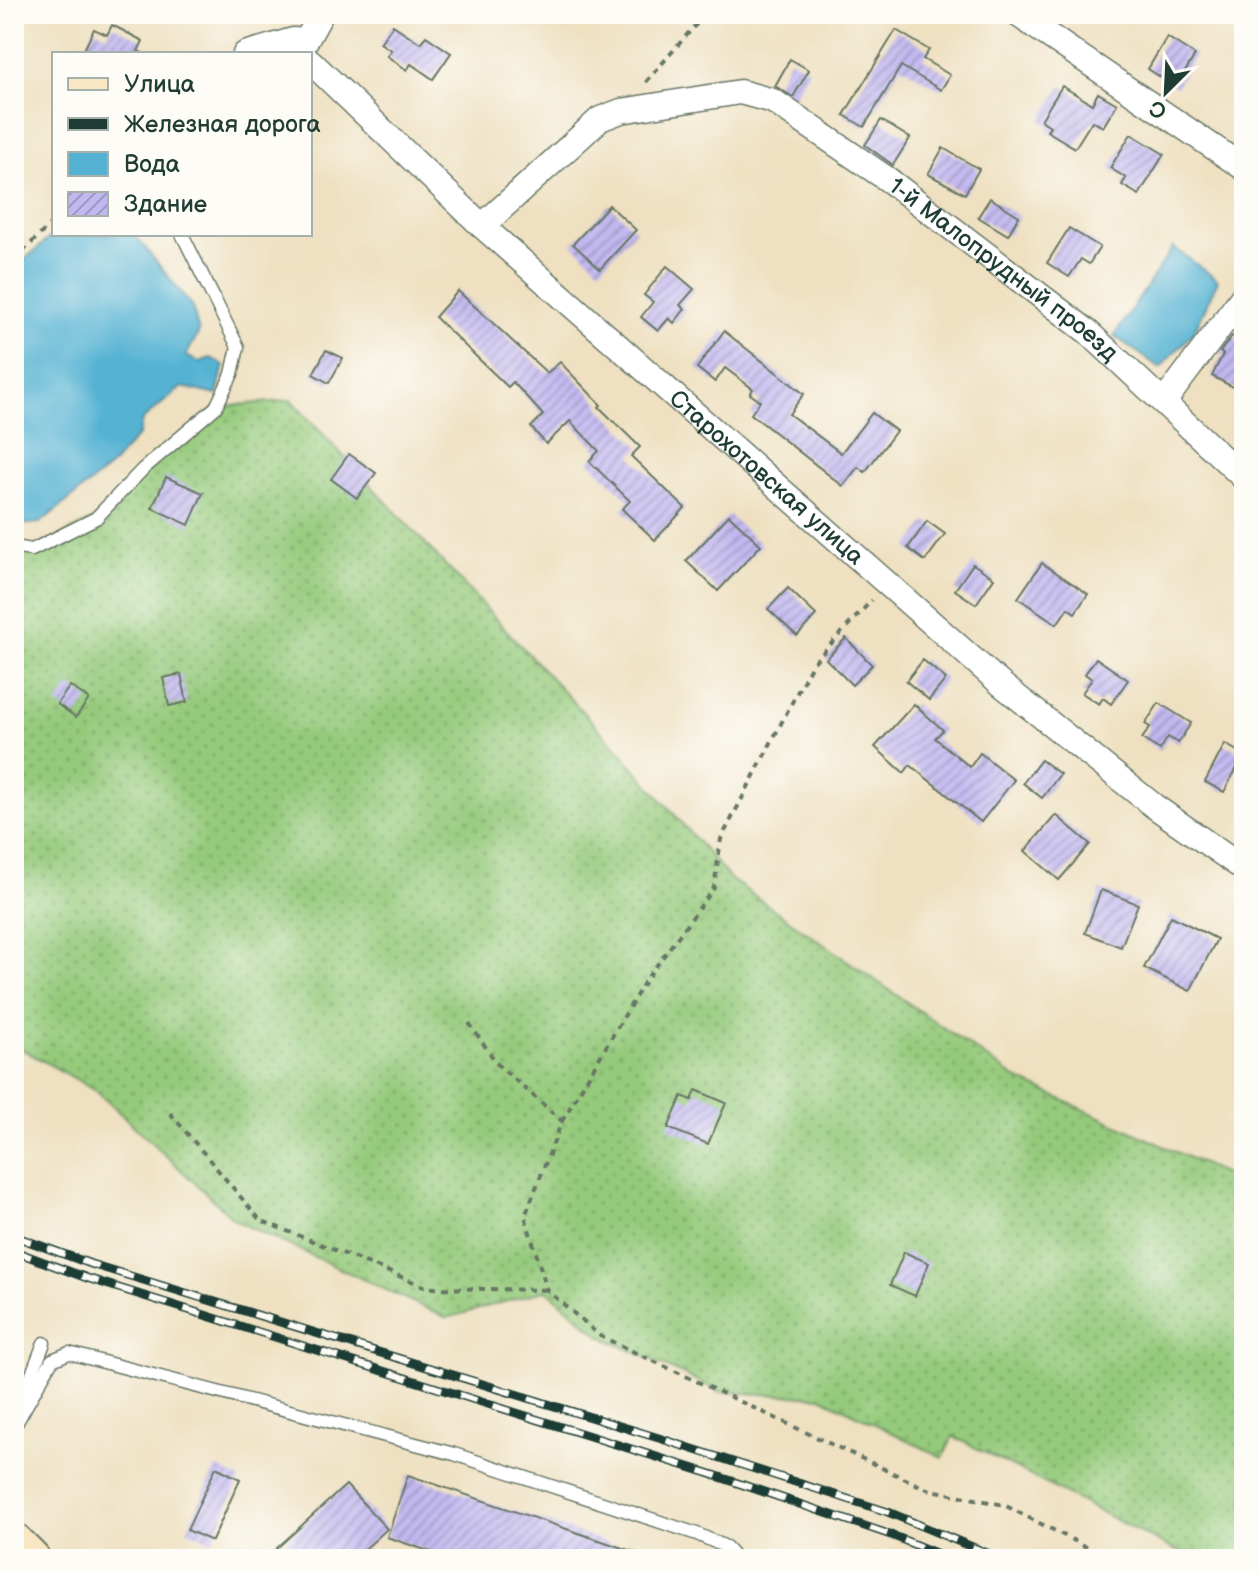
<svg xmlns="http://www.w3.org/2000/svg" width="1258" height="1573" font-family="'Balsamiq Sans',sans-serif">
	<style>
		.garden { fill: url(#garden-dots); stroke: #5a8458; stroke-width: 2 }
		.water { fill: #55b2d3; stroke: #3a7884; stroke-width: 2 }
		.building { fill: url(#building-hatch) }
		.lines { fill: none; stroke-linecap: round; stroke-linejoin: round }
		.service-casing { stroke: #677665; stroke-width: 15 }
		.minor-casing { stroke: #677665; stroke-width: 27 }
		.secondary-casing { stroke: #677665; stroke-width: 39 }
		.path { stroke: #677665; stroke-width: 4; stroke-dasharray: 6 6; stroke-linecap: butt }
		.service { stroke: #fff; stroke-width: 12 }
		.minor { stroke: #fff; stroke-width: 24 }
		.secondary { stroke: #f9e7c3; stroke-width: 36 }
		.rail-casing { stroke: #1f3d34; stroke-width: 9 }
		.rail { stroke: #fdfcf7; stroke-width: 6; stroke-dasharray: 18; stroke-linecap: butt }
		.labels { text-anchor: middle; stroke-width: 8; stroke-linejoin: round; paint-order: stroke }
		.street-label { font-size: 24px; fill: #1f3d34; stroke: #fdfcf7 }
	</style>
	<defs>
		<pattern id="garden-dots" width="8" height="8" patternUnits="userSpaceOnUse" patternTransform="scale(2)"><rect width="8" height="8" fill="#95ca7b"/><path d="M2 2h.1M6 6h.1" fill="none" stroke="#79a566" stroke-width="1.8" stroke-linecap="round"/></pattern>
		<pattern id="building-hatch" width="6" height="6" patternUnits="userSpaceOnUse" patternTransform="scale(2)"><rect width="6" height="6" fill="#c2b8f0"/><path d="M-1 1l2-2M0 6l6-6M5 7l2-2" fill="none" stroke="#9d97c3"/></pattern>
	</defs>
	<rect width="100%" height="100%" fill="#fdfcf7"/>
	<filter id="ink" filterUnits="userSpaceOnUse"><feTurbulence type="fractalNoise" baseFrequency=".0125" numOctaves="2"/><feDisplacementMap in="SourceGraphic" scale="16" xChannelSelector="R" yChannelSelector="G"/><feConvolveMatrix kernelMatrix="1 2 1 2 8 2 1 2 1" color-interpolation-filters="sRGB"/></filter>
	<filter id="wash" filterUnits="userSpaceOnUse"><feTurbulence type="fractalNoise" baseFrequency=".006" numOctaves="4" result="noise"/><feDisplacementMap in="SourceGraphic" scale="32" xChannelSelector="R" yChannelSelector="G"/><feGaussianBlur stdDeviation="1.8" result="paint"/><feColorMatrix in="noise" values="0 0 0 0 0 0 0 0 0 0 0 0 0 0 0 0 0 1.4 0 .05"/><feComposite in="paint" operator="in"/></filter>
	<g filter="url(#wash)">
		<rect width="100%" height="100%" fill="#eee0c0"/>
		<polygon class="garden" points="291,400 623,755 730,879 1017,1079 1244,1183 1244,1559 1192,1559 953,1436 943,1458 821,1397 721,1392 600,1336 547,1290 447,1318 236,1221 94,1089 14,1045 14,547 32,550 96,518 216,407"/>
		<g class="water">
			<polygon points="54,234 134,234 192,306 199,332 186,356 199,362 211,358 224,365 217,395 182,387 142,420 139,434 110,467 40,523 20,525 21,511 14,512 14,269"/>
			<polygon points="1173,247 1218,280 1194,332 1160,368 1114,336"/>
		</g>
		<g id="blocks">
			<g class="building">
				<polygon points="112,25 143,41 138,51 144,54 82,54 94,29 107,35"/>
				<polygon points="393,25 420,43 426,36 451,53 433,79 411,64 407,70 387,56 391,50 380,43"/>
				<polygon points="896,30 929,50 923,59 950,75 941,90 901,66 864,127 844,115"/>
				<polygon points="1167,37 1195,55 1176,87 1148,69"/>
				<polygon points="790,59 809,70 793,97 775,86"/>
				<polygon points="1062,86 1092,104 1098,93 1117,104 1103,127 1092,121 1075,148 1047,131 1050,126 1041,120"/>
				<polygon points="881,120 910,138 893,165 865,145"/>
				<polygon points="1131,134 1164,154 1139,195 1122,185 1126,178 1110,168"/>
				<polygon points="943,148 979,169 965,194 928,174"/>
				<polygon points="990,198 1019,216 1008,235 978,217"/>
				<polygon points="609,205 636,230 600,269 573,244"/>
				<polygon points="1069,228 1100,247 1089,264 1081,259 1069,277 1047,263"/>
				<polygon points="667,266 694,289 680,305 685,309 674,323 669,318 658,331 641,317 653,302 644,295"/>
				<polygon points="458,291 547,373 560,362 601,405 599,407 640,447 631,456 685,508 655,540 622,509 630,501 589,461 599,451 570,421 546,444 531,427 543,415 513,382 508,387 435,317"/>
				<polygon points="724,331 804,394 789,414 841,453 872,413 896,431 865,472 858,467 843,486 751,414 760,401 750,394 753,389 725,368 715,382 697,368"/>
				<polygon points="1232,336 1244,343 1244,393 1212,376 1223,354 1220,352"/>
				<polygon points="326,350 343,358 329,383 313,374"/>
				<polygon points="349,454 376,473 357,498 331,479"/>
				<polygon points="166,477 203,493 189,525 152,508"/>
				<polygon points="729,515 761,545 718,591 686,561"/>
				<polygon points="927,521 945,534 925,561 908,548"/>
				<polygon points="1042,563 1088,594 1075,613 1068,608 1057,624 1018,598"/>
				<polygon points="973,564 994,578 976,604 955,590"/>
				<polygon points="788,588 816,615 797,636 768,609"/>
				<polygon points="846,638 872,665 852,685 826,659"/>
				<polygon points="1096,658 1128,680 1111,704 1103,698 1099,704 1082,693 1092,679 1085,674"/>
				<polygon points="923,660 946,679 929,700 906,681"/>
				<polygon points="181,674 187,702 169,706 163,678"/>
				<polygon points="70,686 89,699 76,717 57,704"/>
				<polygon points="1159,703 1191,723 1178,743 1168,737 1160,750 1142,739 1150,727 1145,724"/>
				<polygon points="914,704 943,730 935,738 970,767 980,753 1014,780 981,822 910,765 904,773 875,747"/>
				<polygon points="1225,744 1244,755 1224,792 1205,782"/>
				<polygon points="1041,760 1060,774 1042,798 1023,783"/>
				<polygon points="1056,815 1090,844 1059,880 1025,851"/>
				<polygon points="1101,890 1138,904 1121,947 1085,933"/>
				<polygon points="1171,916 1217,939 1190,991 1144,968"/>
				<polygon points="696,1090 726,1103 708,1144 668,1128 682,1096 692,1100"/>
				<polygon points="904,1252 929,1263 915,1296 890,1285"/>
				<polygon points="216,1467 240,1479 212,1541 187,1530"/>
				<polygon points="408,1475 646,1556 645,1559 452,1559 387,1537"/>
				<polygon points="346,1485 387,1529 354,1559 265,1559"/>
			</g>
		</g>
	</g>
	<g filter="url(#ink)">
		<use href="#blocks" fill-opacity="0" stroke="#677665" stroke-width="2"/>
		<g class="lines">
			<defs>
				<g id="service">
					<polyline points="14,547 32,550 96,518 143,469 216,407 232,374 238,347 182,234"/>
					<polyline points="22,1400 44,1343"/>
					<polyline points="14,1427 52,1360 69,1353 454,1454 697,1534 726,1547 737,1559"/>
				</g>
				<g id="minor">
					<polyline points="1017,14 1244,168"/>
					<polyline points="245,54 293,40 306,41 321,14"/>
					<path id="s1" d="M310,61L482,226L1001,684L1154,806L1244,869"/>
					<path id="s2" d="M482,226L600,119L621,111L740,92L773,101L890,181L1088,332L1244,478"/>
					<polyline points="1164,402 1244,295"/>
				</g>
				<polyline id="secondary" points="14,1541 32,1559"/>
			</defs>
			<use href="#service" class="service-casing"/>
			<use href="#minor" class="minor-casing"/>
			<use href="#secondary" class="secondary-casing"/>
			<g class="path">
				<polyline points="646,82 705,14"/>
				<polyline points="14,260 54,221"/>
				<polyline points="469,1023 498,1065 562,1121 525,1216 547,1290 600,1336 927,1489 1004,1505 1110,1559"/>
				<polyline points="170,1113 260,1220 429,1288 547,1290"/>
				<polyline points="562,1121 645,981 714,888 721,839 812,664 872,600"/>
			</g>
			<use href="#service" class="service"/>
			<use href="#minor" class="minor"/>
			<use href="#secondary" class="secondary"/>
			<defs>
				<g id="rail">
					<polyline points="14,1236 91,1264 662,1439 888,1512 1001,1559"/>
					<polyline points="14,1251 87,1278 714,1475 894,1536 950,1559"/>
				</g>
			</defs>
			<use href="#rail" class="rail-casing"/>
			<use href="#rail" class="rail"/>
		</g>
	</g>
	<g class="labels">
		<g class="street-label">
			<text dy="8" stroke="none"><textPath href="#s2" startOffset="622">1-й Малопрудный проезд</textPath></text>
			<text dy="8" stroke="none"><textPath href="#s1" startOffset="618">Старохотовская улица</textPath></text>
		</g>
	</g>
	<rect width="1258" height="1573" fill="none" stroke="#fdfcf7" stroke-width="48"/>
	<rect x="52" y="52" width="260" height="184" fill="#fdfcf7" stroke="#a4b0a9" stroke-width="2"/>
	<rect x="68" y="78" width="40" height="12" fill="#f9e7c3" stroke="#a4b0a9" stroke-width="2"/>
	<text x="124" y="92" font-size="24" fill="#1f3d34">Улица</text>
	<rect x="68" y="118" width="40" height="12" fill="#1f3d34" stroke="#a4b0a9" stroke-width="2"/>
	<text x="124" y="132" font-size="24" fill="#1f3d34">Железная дорога</text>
	<rect x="68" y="152" width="40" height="24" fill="#55b2d3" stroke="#a4b0a9" stroke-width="2"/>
	<text x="124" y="172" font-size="24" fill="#1f3d34">Вода</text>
	<rect x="68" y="192" width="40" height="24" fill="url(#building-hatch)" stroke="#a4b0a9" stroke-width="2"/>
	<text x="124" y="212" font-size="24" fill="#1f3d34">Здание</text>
	<g transform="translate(1166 92) rotate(204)" stroke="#fdfcf7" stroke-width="6" paint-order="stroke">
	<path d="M0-6L14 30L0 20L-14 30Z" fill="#1f3d34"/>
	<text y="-12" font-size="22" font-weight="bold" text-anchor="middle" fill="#1f3d34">С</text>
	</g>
</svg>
